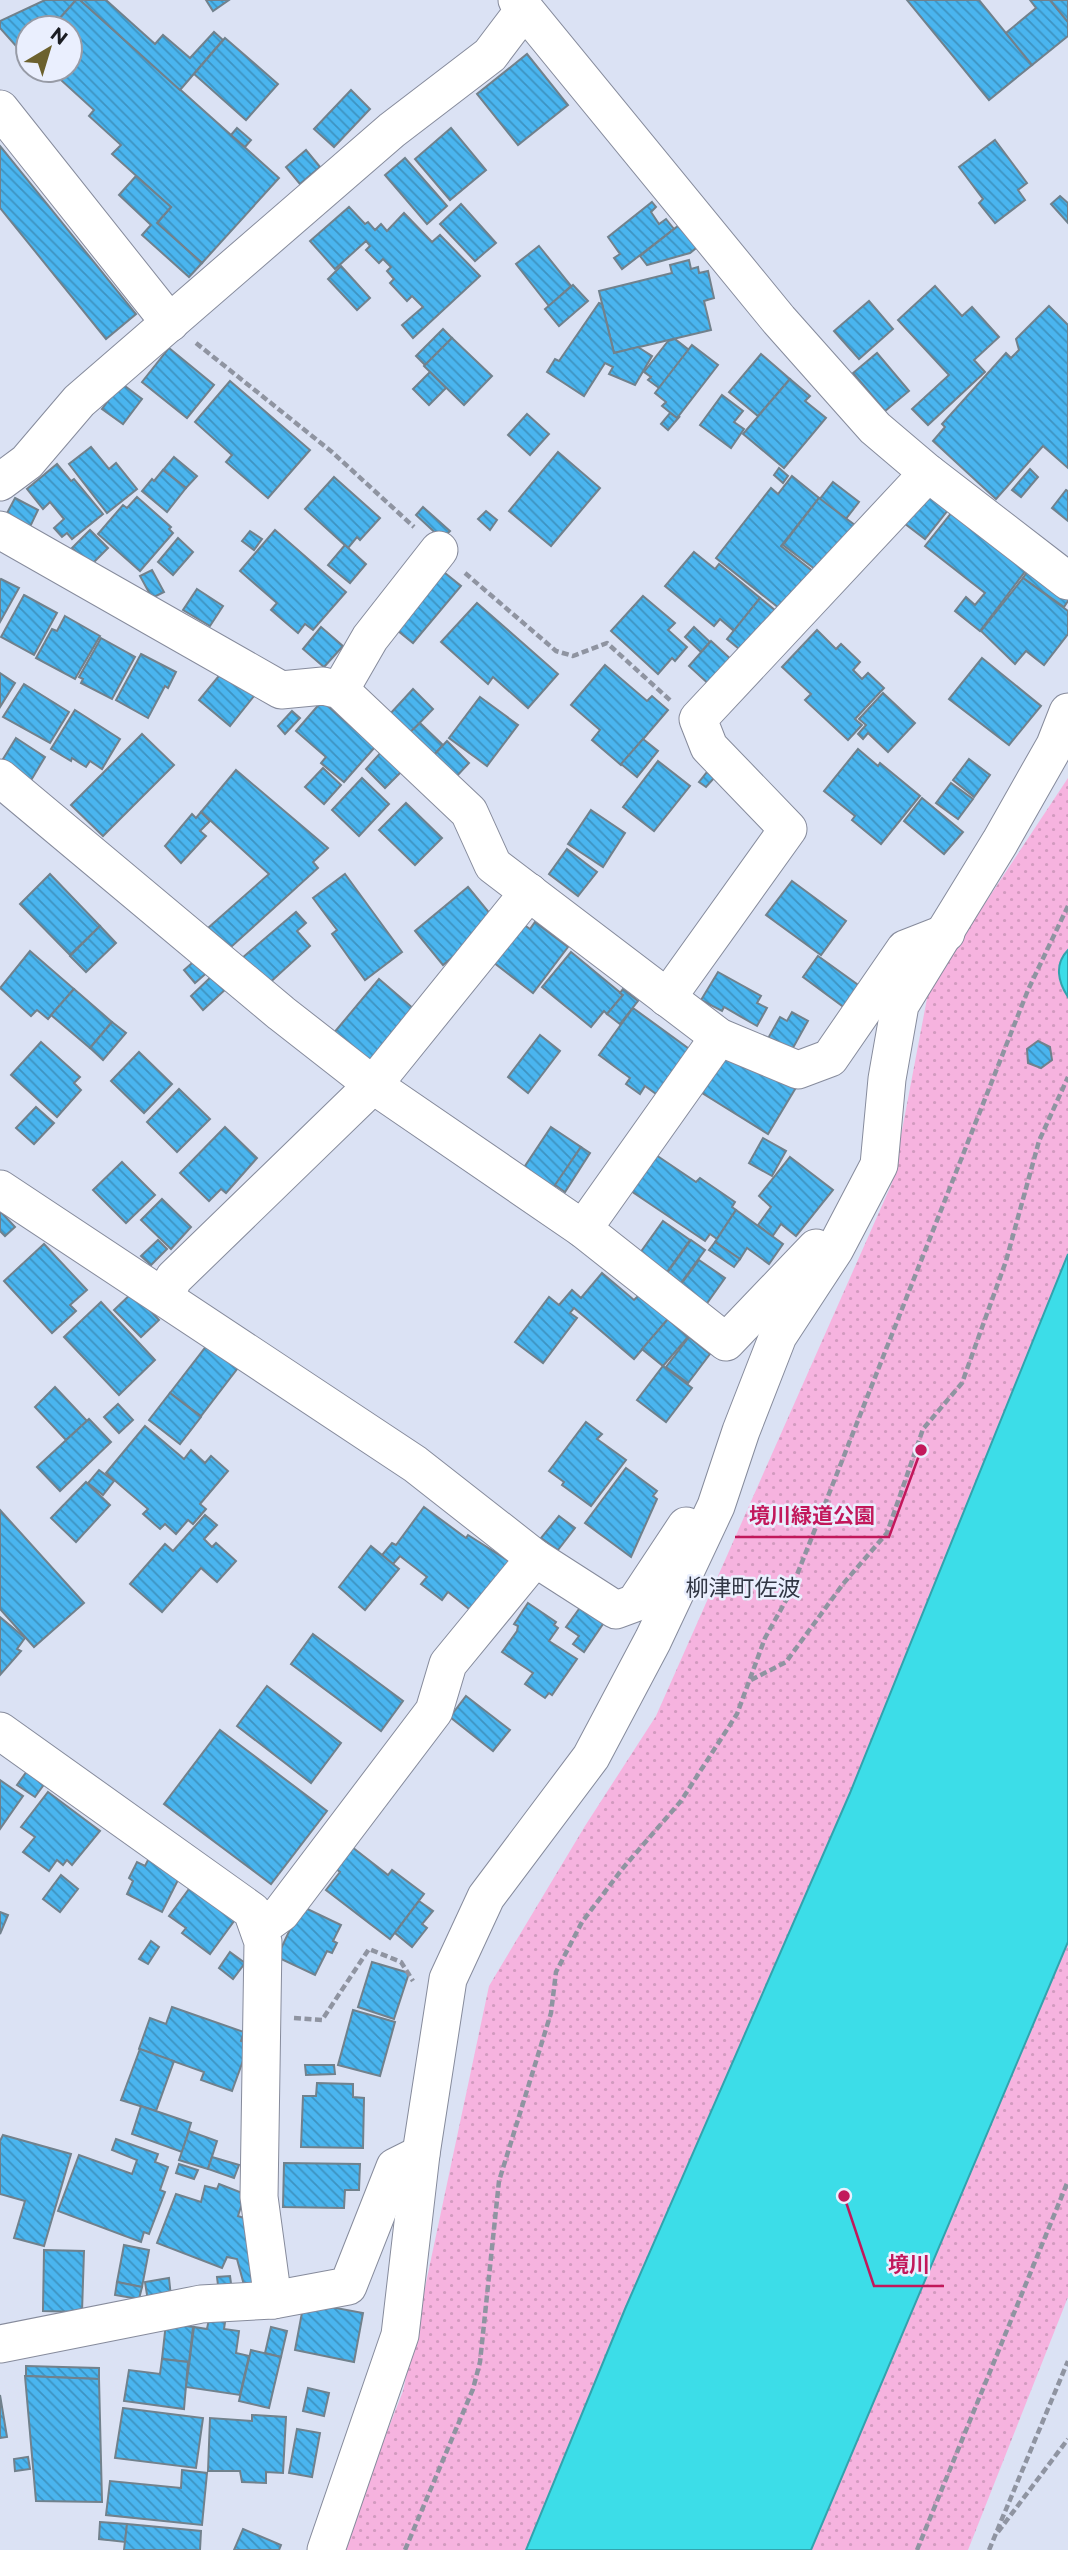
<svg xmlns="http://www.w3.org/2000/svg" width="1068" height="2550" font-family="Montserrat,'Noto Sans JP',sans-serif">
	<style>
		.park { fill: url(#park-dots) }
		.water { fill: #3cdde8; stroke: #32a3ad; stroke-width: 2 }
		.building { fill: url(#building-back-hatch); stroke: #71818c; stroke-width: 2 }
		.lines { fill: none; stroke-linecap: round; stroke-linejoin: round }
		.minor-casing { stroke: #868b9c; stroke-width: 39 }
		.path { stroke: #8f94a1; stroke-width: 4.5; stroke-dasharray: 7 3.5; stroke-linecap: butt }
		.minor { stroke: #fff; stroke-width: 37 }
		.labels { text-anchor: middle; stroke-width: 5; stroke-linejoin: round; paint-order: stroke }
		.quarter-label { font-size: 23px; fill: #323745; stroke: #eaeffe }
		.leader { fill: none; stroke: #c2185b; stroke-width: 2.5 }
		.callout-dot { fill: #c2185b; stroke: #eaeffe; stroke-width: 2.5 }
		.callout-label { font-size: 21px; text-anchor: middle; font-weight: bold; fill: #c2185b; stroke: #eaeffe; stroke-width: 5; stroke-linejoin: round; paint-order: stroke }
	</style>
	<defs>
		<pattern id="park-dots" width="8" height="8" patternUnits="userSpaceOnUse" patternTransform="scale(1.75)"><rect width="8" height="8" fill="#f6b3df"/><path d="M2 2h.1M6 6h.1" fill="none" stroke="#d29abf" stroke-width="1.8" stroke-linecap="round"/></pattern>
		<pattern id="building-back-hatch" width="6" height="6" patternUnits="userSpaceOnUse" patternTransform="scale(1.75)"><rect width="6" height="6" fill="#4ab5ef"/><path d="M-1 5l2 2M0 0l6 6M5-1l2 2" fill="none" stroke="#3d93c1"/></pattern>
	</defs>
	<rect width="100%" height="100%" fill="#dbe2f4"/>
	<polygon class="park" points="1068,778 1068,2297 968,2550 341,2550 403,2391 489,1986 585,1826 656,1716 892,1183 929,988"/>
	<g class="water">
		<path d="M1068,950V997C1058,982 1054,964 1068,950Z"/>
		<polygon points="1068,1254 1068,1942 811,2550 526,2550 625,2309 850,1793"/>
	</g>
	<g class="building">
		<polygon points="45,0 76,0 51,28 28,28 28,53 25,56 0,28 0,21"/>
		<polygon points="76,0 80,0 279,178 202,263 157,223 171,207 112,154 121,145 89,116 94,110 50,70 70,70 70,28 51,28"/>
		<polygon points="80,0 106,0 155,44 163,35 190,58 214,32 223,40 180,90"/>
		<polygon points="206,0 229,0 213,11"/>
		<polygon points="907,0 979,0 1032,65 989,100"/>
		<polygon points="1030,0 1050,0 1068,22 1068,36 1032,65 1006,33 1036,8"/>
		<polygon points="1050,0 1068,0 1068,22"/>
		<polygon points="225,38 278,84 246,120 194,74"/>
		<polygon points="527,54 568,105 518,145 477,94"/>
		<polygon points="351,90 370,109 334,147 314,129"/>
		<polygon points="237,128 251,140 245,147 231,135"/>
		<polygon points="451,128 486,170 450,200 415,159"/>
		<polygon points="995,140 1027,183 1018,190 1025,200 995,223 979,203 983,199 959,167"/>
		<polygon points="0,146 136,314 106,339 0,208"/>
		<polygon points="306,150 320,167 300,184 286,167"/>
		<polygon points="405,158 447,206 427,224 385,175"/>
		<polygon points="136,176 171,207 157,223 202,263 189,277 142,235 151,225 119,195"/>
		<polygon points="1060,196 1068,203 1068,223 1051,204"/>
		<polygon points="652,202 656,207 651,212 659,224 666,219 674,229 622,269 614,258 620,254 608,237"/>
		<polygon points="461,204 496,243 475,261 440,224"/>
		<polygon points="349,207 365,224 368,222 375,230 381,224 387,231 404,213 432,242 440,235 480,276 413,338 402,325 423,307 412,296 407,301 390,283 394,279 387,271 391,267 383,259 379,263 366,250 370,246 366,241 335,269 310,241"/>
		<polygon points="683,222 701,244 690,253 647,265 640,256"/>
		<polygon points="539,246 571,286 549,306 516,264"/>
		<polygon points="689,260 691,269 698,267 699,273 708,271 714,298 704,301 711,330 614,353 599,291 672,273 670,265"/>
		<polygon points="341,266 370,298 357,310 328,279"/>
		<polygon points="573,285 588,301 559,326 545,309"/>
		<polygon points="935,286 962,316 972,307 999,337 974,360 985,372 928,425 912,409 949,375 898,320"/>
		<polygon points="869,301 893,329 859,359 834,331"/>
		<polygon points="599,303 602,304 614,353 638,347 652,356 635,385 609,374 613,367 605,363 584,396 547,372 555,359 559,361"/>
		<polygon points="1049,306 1068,325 1068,468 1043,446 996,499 933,441 945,427 942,424 1006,353 1011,358 1019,350 1016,339"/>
		<polygon points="443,329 452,338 425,365 416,356"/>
		<polygon points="452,338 492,376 464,405 424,366"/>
		<polygon points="675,339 689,350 659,388 648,380 651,377 644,372 668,341"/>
		<polygon points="692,345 718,365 677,418 662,406 666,402 655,393"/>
		<polygon points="169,348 214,385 187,418 142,382"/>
		<polygon points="877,353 909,391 885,411 853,373"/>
		<polygon points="761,354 790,379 758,416 729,392"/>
		<polygon points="430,372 446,388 429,405 413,389"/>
		<polygon points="790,379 810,396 805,401 826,418 784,468 743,434"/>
		<polygon points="230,381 310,450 268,498 226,462 232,455 195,422"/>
		<polygon points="121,383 142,399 123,424 102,409"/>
		<polygon points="722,395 743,411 734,422 744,429 731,448 700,425"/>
		<polygon points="670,413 677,418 680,416 668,430 661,424"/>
		<polygon points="527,414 549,434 530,455 508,435"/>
		<polygon points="91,447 109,469 116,463 137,489 107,513 69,464"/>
		<polygon points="558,452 600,488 551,546 509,511"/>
		<polygon points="174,457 197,476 186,488 163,470"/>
		<polygon points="57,464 71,481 74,479 103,514 72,539 67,533 62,537 54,528 64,519 50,502 43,509 27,489"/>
		<polygon points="779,468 788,476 783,483 774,475"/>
		<polygon points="1030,469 1038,477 1021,497 1012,490"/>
		<polygon points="163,470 186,488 167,512 142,491 152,479 154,481"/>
		<polygon points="792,476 819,498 781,546 815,573 784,612 716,558 771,488 778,494"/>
		<polygon points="334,477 380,518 360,540 357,537 348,548 305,509"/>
		<polygon points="833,482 859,502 845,520 819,500"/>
		<polygon points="931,488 952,505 925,539 904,523"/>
		<polygon points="1066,490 1068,491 1068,521 1052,508"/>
		<polygon points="137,497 171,527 169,529 173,533 140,571 98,534 123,505 127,508"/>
		<polygon points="15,498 38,510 29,529 5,517"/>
		<polygon points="819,498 860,529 820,573 783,545"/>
		<polygon points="423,507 450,531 442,539 416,515"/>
		<polygon points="956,507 1030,565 980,631 955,611 966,597 975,605 985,593 925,546"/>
		<polygon points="486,511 497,520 490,530 478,519"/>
		<polygon points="90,530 108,548 90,566 72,548"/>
		<polygon points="275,530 346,592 313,630 305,624 298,633 271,610 277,603 240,571"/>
		<polygon points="250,531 262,539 254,550 242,541"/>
		<polygon points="178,538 193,552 173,575 158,562"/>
		<polygon points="345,545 366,564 350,583 328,565"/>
		<polygon points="694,552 715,569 719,564 760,598 734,631 720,619 714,626 665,586"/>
		<polygon points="1031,566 1068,592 1068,601 1064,607 1023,578"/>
		<polygon points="440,569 461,586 413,643 392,626"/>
		<polygon points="152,570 164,592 152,598 140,576"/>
		<polygon points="1023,578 1068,611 1068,634 1044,665 1026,651 1015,664 981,631"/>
		<polygon points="1,579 19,588 0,622 0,580"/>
		<polygon points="197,589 223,606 210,626 183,610"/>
		<polygon points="24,595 57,613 34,655 1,637"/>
		<polygon points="643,596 675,623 668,630 687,647 675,661 672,658 658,674 611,631"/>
		<polygon points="760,598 782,616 749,657 727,639"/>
		<polygon points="477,603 558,674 528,708 493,677 488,684 441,642"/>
		<polygon points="65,616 100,636 75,679 36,658 52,629 57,631"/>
		<polygon points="321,627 343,646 324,667 303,649"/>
		<polygon points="694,627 710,642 701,652 685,637"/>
		<polygon points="817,630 836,649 841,644 860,662 853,670 862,679 868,673 884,688 855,719 862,725 848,740 805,700 811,694 782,667"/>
		<polygon points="101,638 135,657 112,699 81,683 83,679 79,677"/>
		<polygon points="711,641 734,662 711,686 689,666"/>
		<polygon points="141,654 176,672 168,688 165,686 148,718 116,700"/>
		<polygon points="982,658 1041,706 1009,745 949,699"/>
		<polygon points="605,665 647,701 652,696 668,710 621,765 592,740 600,730 571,705"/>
		<polygon points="223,671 254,696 230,726 199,700"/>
		<polygon points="0,673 15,683 0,707"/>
		<polygon points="24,684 69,712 50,743 3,717"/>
		<polygon points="413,689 433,709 408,735 389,715"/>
		<polygon points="883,693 915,723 888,752 868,733 863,739 858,734 866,725 859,719"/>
		<polygon points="480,697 518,725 487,766 449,738"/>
		<polygon points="322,701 375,747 344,782 321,763 326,757 296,731"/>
		<polygon points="75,710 120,739 102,769 90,761 86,767 72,758 71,761 51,749"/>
		<polygon points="292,711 300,718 285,734 278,726"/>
		<polygon points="420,723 443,745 432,757 408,734"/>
		<polygon points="142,734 174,765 103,836 71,805"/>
		<polygon points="16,738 45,757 30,782 3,759"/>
		<polygon points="643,739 658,751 637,777 621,764"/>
		<polygon points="447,741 469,763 454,779 432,757"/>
		<polygon points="858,749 878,766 880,763 920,796 881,844 852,820 855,816 824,791"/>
		<polygon points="383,750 403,770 385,788 366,769"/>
		<polygon points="969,759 990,775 974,797 953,780"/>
		<polygon points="658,761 690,786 654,831 623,807"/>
		<polygon points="323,768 341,785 324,804 305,787"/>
		<polygon points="236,770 328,848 313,862 318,868 231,947 208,928 269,874 201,812"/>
		<polygon points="707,772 714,778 706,787 699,782"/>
		<polygon points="362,778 389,804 359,836 332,810"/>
		<polygon points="951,783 973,799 958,819 936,803"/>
		<polygon points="922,798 963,832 944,854 904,821"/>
		<polygon points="406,803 442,838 415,865 379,830"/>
		<polygon points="591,810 625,833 603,867 568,844"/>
		<polygon points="201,812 210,821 200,831 206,836 181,863 165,846 192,814 196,818"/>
		<polygon points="567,849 597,872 578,896 549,874"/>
		<polygon points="50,874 100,926 70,955 20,904"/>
		<polygon points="345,874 402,952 365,980 332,934 337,930 313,898"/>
		<polygon points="792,881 846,921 821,955 766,915"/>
		<polygon points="468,887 496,921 443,965 415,931"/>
		<polygon points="296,912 306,923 297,931 310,946 266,986 242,958"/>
		<polygon points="535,922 568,947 533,993 493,962 523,924 530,929"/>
		<polygon points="100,926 116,943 86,972 70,956"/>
		<polygon points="30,951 74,989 48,1019 37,1010 31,1016 0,988"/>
		<polygon points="571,952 623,995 607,1014 604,1011 591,1027 542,987"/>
		<polygon points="818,956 861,987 845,1008 803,977"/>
		<polygon points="199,957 210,970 195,983 184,970"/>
		<polygon points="718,972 761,996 757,1003 767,1008 757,1026 724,1007 722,1011 701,1000"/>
		<polygon points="215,973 228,987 203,1010 191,996"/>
		<polygon points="379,979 414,1009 368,1064 333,1034"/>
		<polygon points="74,989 112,1022 90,1048 51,1015"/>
		<polygon points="623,989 638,1001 620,1024 607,1014 623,995 620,993"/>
		<polygon points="633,1008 692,1051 659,1096 645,1086 640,1094 626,1084 630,1078 599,1055"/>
		<polygon points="792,1012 808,1021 789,1055 766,1042 780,1017 787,1021"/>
		<polygon points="112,1022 126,1033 103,1060 90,1048"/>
		<polygon points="540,1035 560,1051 528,1093 508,1077"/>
		<polygon points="1038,1041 1050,1047 1052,1060 1041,1068 1028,1063 1027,1049"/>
		<polygon points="41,1042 80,1077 74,1083 81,1090 57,1117 11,1075"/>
		<polygon points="729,1051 797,1086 768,1134 702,1093"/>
		<polygon points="139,1052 172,1084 144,1113 111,1081"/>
		<polygon points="179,1089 210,1119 177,1152 147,1122"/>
		<polygon points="36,1107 54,1123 34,1144 16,1128"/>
		<polygon points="225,1127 257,1158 226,1193 221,1189 209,1201 180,1173"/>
		<polygon points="551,1127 581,1147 553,1189 523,1169"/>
		<polygon points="763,1138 786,1151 772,1176 749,1163"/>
		<polygon points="581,1147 590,1153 565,1192 555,1185"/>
		<polygon points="656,1155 696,1182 700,1178 735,1202 732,1207 736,1210 717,1239 710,1234 705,1241 631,1191"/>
		<polygon points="790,1157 833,1190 796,1236 781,1224 772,1237 758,1225 771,1207 759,1196"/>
		<polygon points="122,1162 155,1195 126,1223 93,1190"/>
		<polygon points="162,1199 191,1227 171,1249 141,1220"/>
		<polygon points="736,1210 783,1244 769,1264 747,1248 740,1259 715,1242"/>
		<polygon points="0,1211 15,1227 5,1236 0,1231"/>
		<polygon points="663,1221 690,1240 667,1272 640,1253"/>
		<polygon points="158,1240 167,1249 151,1265 141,1256"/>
		<polygon points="691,1240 705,1250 681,1283 667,1273"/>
		<polygon points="715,1242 740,1259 734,1267 709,1250"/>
		<polygon points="44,1244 87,1290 70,1305 76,1311 52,1333 4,1281"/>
		<polygon points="699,1260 725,1278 705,1306 679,1287"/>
		<polygon points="602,1273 634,1300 639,1295 668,1319 634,1359 574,1308 570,1313 577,1318 543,1363 515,1342 549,1297 559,1305 572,1290 581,1298"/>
		<polygon points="133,1292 159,1320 141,1337 114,1310"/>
		<polygon points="101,1302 155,1360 119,1395 64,1337"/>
		<polygon points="668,1319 688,1337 663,1366 642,1349"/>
		<polygon points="689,1337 710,1354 688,1383 666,1367"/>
		<polygon points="211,1340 241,1364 201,1416 170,1393"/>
		<polygon points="663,1366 692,1388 666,1422 637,1400"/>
		<polygon points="55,1387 87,1421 66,1440 35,1407"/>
		<polygon points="170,1393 201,1417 180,1444 149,1420"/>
		<polygon points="118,1404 133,1420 119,1433 104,1417"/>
		<polygon points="89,1419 111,1442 60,1491 37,1467"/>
		<polygon points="586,1422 602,1434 597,1439 626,1460 591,1506 562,1485 564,1482 549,1471"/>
		<polygon points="145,1426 184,1459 191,1450 205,1463 211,1456 228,1471 200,1504 206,1509 193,1524 188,1520 176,1534 165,1524 160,1529 143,1514 148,1509 106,1473"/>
		<polygon points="626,1468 657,1491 653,1496 657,1499 631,1557 585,1523"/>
		<polygon points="99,1470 114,1481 103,1495 88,1483"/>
		<polygon points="86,1482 110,1505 76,1542 51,1518"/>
		<polygon points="424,1507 466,1538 468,1535 512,1563 474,1613 448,1592 442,1600 421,1584 427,1577 400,1556 393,1564 382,1555 392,1543 396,1545"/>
		<polygon points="0,1510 84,1603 34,1647 0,1609"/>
		<polygon points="205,1515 217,1525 204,1539 212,1547 216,1543 236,1561 217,1582 201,1568 162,1612 130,1584 165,1544 173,1551"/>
		<polygon points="559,1516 575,1528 558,1550 541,1538"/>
		<polygon points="371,1546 399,1569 365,1610 339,1587"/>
		<polygon points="528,1603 556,1622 554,1625 558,1628 549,1641 577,1659 552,1695 549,1693 545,1698 525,1684 533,1673 502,1652 517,1631 518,1626 514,1624"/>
		<polygon points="582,1605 605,1621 584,1652 573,1644 579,1636 566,1627"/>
		<polygon points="0,1617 25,1638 17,1649 21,1651 0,1675"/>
		<polygon points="313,1634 403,1701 381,1731 291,1664"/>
		<polygon points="267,1686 341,1743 311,1783 237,1726"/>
		<polygon points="466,1696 510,1730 493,1751 450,1717"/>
		<polygon points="220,1730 327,1811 271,1884 164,1804"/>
		<polygon points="27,1771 45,1783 35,1797 17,1785"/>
		<polygon points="0,1780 23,1796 0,1829"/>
		<polygon points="48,1792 100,1831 72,1865 67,1860 63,1865 57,1860 49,1871 23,1852 35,1837 21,1827"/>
		<polygon points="352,1847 388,1875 392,1870 424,1894 390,1939 326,1890 340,1872 335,1868"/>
		<polygon points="149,1858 181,1874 162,1912 127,1894 133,1881 129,1878 137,1862 145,1866"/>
		<polygon points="61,1875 78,1889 60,1912 43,1899"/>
		<polygon points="192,1885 237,1917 210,1954 182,1933 186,1928 169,1916"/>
		<polygon points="419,1901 433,1911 422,1924 427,1928 412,1947 395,1933"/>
		<polygon points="301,1906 341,1925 333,1941 337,1943 332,1953 327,1951 315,1975 277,1957"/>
		<polygon points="0,1912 8,1915 0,1934"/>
		<polygon points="151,1941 159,1947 148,1964 139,1959"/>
		<polygon points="230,1952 245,1963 233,1979 219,1968"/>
		<polygon points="372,1962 409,1973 394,2019 358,2007"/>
		<polygon points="172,2007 244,2032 241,2041 249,2044 232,2091 201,2080 204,2072 139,2049 150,2018 166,2024"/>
		<polygon points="353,2010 395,2022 380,2076 338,2065"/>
		<polygon points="140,2049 174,2061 156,2111 121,2100"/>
		<polygon points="305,2065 334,2065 335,2074 306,2075"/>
		<polygon points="317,2083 353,2084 353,2097 364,2098 363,2148 301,2147 303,2096 316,2096"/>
		<polygon points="141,2106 191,2123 182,2152 132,2134"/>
		<polygon points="189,2131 217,2141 208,2169 179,2160"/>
		<polygon points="3,2135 71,2154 44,2246 14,2238 25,2201 0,2194 0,2141"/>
		<polygon points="116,2139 158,2154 155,2162 168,2167 160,2190 165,2192 149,2234 144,2232 141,2242 58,2211 79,2155 132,2174 137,2160 112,2150"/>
		<polygon points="212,2157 239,2165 234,2178 208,2169"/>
		<polygon points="284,2163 360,2164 359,2190 345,2190 344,2208 283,2207"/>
		<polygon points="179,2164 198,2170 194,2179 176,2173"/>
		<polygon points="219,2184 245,2194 238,2216 244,2218 254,2286 244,2285 237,2259 227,2257 222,2268 157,2243 176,2194 201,2202 205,2186 217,2189"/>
		<polygon points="124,2245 149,2250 142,2287 117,2282"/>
		<polygon points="44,2250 84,2251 82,2312 43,2311"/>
		<polygon points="230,2276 232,2291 219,2293 217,2277"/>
		<polygon points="169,2278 171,2297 148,2301 145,2282"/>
		<polygon points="117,2282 142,2287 139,2299 115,2295"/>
		<polygon points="304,2302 363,2313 354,2362 295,2350"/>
		<polygon points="209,2319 225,2322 224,2329 239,2331 236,2353 249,2356 240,2395 186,2387 194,2327 207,2329"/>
		<polygon points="166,2323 193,2327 189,2362 162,2359"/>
		<polygon points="271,2327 287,2331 281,2357 265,2353"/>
		<polygon points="251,2350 281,2357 269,2408 239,2401"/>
		<polygon points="162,2359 188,2362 184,2409 124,2401 129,2370 160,2374"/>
		<polygon points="26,2366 99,2368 99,2379 26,2376"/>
		<polygon points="25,2376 99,2379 102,2502 36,2501"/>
		<polygon points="308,2388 329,2393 324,2416 303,2411"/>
		<polygon points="0,2395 7,2437 0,2438"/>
		<polygon points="123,2408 203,2418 196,2468 115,2458"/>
		<polygon points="252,2415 286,2417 283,2473 266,2472 266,2483 242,2482 240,2471 208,2471 210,2418 252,2421"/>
		<polygon points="297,2429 320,2433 312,2477 289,2473"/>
		<polygon points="28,2457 30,2469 15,2471 14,2459"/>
		<polygon points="182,2470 207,2473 202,2525 106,2515 110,2481 181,2488"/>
		<polygon points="100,2522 127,2524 125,2542 99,2539"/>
		<polygon points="127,2524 201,2531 200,2550 124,2550"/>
		<polygon points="243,2529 281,2545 279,2550 234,2550"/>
	</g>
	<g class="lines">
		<defs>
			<g id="minor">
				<polyline points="517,0 779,320 875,428 928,473 1068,581"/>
				<polyline points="0,109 170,323"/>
				<polyline points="0,482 27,462 79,401 392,130 490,55 524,10"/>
				<polyline points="0,530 281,690 323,686 340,690 469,812 493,865 719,1037 798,1070 830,1058 905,949 946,933"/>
				<polyline points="340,690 370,638 439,550"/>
				<polyline points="0,778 281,1013 373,1085 583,1229 726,1342 816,1248"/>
				<polyline points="667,998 788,829 709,747 698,719 928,473"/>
				<polyline points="0,1189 415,1464 535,1558 616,1610 635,1603 686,1526"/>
				<polyline points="583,1229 719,1037"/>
				<polyline points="164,1297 174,1278 373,1085 529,892"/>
				<polyline points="0,1731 252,1911 263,1942 259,2197 273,2300"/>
				<polyline points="259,1929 281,1913 434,1711 448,1664 535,1558"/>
				<polyline points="0,2344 201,2304 273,2300 348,2286 395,2167 421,2154"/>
				<polyline points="326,2550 400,2335 421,2154 448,1979 486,1897 591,1757 653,1640 716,1506 741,1431 778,1336 835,1249 879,1165 887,1079 900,1005 1000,842 1055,745 1068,712"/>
			</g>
		</defs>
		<use href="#minor" class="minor-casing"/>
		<g class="path">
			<polyline points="196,343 332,452 414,527"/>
			<polyline points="465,573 556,651 573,656 607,643 671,701"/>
			<polyline points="751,1680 786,1662 843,1584 887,1533 923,1429 962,1383 1006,1261 1039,1141 1068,1077"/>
			<polyline points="294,2018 322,2020 369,1949 401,1962 413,1981"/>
			<polyline points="998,2532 1068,2439"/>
			<polyline points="405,2550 473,2389 480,2362 499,2181 551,2013 556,1972 582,1922 623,1868 681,1801 737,1714 765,1638 789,1595 1028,990 1068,906"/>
			<polyline points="917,2550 1068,2181"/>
			<polyline points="989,2550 1068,2361"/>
		</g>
		<use href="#minor" class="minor"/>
	</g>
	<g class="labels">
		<g class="quarter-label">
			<text x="743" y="1596">柳津町佐波</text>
		</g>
	</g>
	<path class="leader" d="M921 1450L889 1537H735M844 2196L874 2286H944"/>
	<g class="callout-dot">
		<circle cx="921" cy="1450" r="7"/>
		<circle cx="844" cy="2196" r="7"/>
	</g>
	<g class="callout-label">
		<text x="812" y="1523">境川緑道公園</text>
		<text x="909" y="2272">境川</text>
	</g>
	<g transform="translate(49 49) rotate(38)"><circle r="33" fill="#eaeffe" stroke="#979ba6" stroke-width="2"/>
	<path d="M0-5L12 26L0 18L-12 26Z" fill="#6c612e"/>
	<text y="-10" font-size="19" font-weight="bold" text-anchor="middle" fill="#1b1d23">N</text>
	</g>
</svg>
